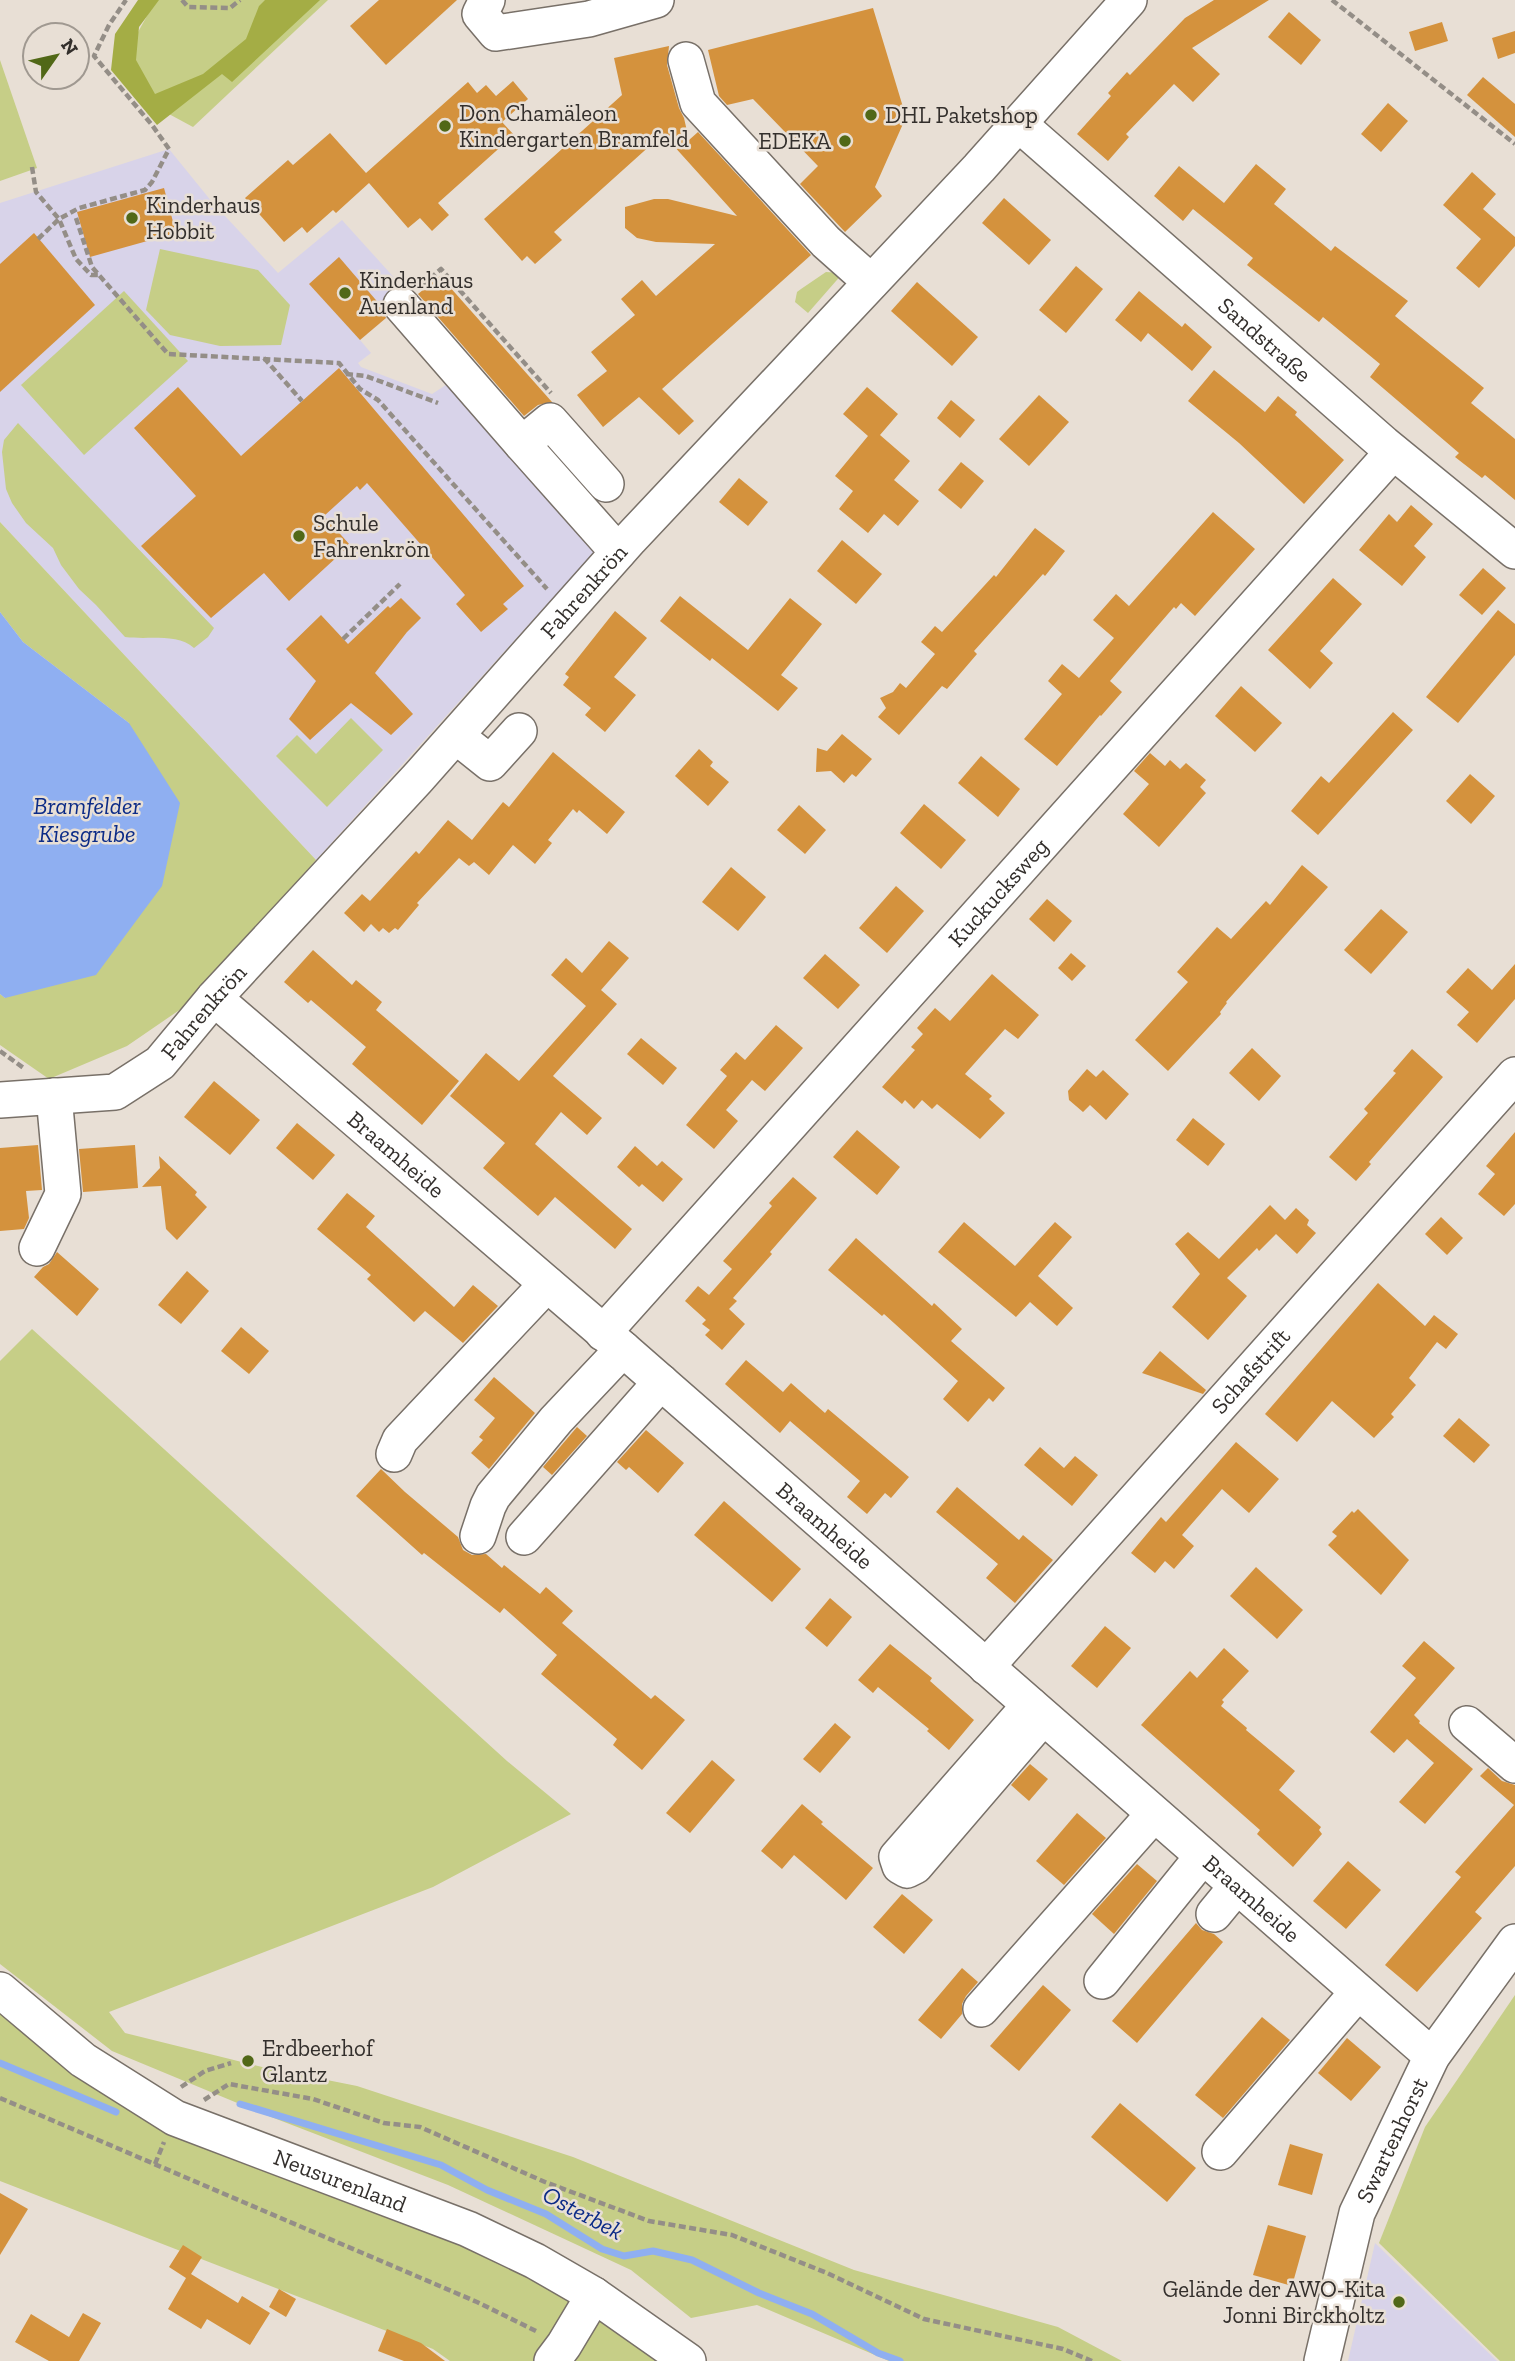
<svg xmlns="http://www.w3.org/2000/svg" width="1515" height="2361" font-family="'Zilla Slab',serif">
	<style>
		.education { fill: #d8d3e9 }
		.green { fill: #c6ce87 }
		.forest { fill: #a4ad45 }
		.water { fill: #8faff1 }
		.lines { fill: none; stroke-linecap: round; stroke-linejoin: round }
		.stream { stroke: #8faff1; stroke-width: 7 }
		.building { fill: #d4923d }
		.minor-casing { stroke: #787068; stroke-width: 38 }
		.path { stroke: #948e87; stroke-width: 4.5; stroke-dasharray: 7 3.5; stroke-linecap: butt }
		.minor { stroke: #fff; stroke-width: 35 }
		.poi-dot { fill: #516817; stroke: #e8dfd5; stroke-width: 2.5 }
		.labels { text-anchor: middle; stroke-width: 5; stroke-linejoin: round; paint-order: stroke }
		.poi-label { font-size: 23px; fill: #332f2c; stroke: #e8dfd5; text-anchor: start }
		.street-label { font-size: 23px; fill: #332f2c; stroke: #e8dfd5 }
		.water-label { font-size: 24px; font-style: italic; fill: #0b2b87; stroke: #e8dfd5 }
	</style>
	<rect width="100%" height="100%" fill="#e8dfd5"/>
	<g class="education">
		<polygon points="169,149 212,202 278,273 342,220 399,283 391,290 396,297 389,315 360,340 371,353 358,363 361,367 432,394 449,383 597,549 316,860 0,522 0,203"/>
		<polygon points="1375,2243 1497,2361 1348,2361"/>
	</g>
	<g class="green">
		<polygon points="156,0 328,0 193,127 143,100 124,57"/>
		<polygon points="0,60 37,168 0,181"/>
		<polygon points="160,249 258,270 290,305 281,345 220,346 170,335 146,310"/>
		<polygon points="826,272 843,273 808,313 795,302 797,292 801,289"/>
		<polygon points="124,291 188,361 84,455 21,385"/>
		<path d="M18,423L214,628L208,637L194,648C177,633 148,640 125,637L96,605L79,589L61,565L53,548L26,523L12,503L6,489L2,452L4,440Z"/>
		<polygon points="0,522 316,860 194,1000 127,1046 49,1079 0,1045 0,994 5,998 129,723 23,642 0,612"/>
		<polygon points="351,718 383,750 327,807 276,756 297,735 316,754"/>
		<polygon points="32,1329 507,1761 571,1814 433,1887 109,2012 125,2033 262,2067 357,2086 573,2157 854,2270 1058,2327 1122,2361 889,2361 757,2305 691,2318 631,2270 448,2185 266,2115 112,2051 0,1964 0,1361"/>
		<polygon points="1515,1995 1515,2361 1500,2361 1379,2243 1425,2127"/>
		<polygon points="0,2011 435,2229 628,2330 666,2361 450,2361 433,2349 0,2181"/>
	</g>
	<polygon class="forest" points="138,0 159,0 139,27 136,60 155,94 203,74 246,39 259,6 265,0 320,0 232,82 222,74 157,125 111,70 115,34"/>
	<polygon class="water" points="0,612 23,642 129,723 180,803 162,886 96,975 5,998 0,994"/>
	<g class="lines">
		<g class="stream">
			<polyline points="0,2063 116,2112"/>
			<polyline points="240,2104 441,2165 487,2190 546,2214 602,2249 624,2256 653,2251 692,2260 759,2293 812,2314 878,2353 900,2361"/>
		</g>
	</g>
	<g class="building">
		<polygon points="379,0 457,0 386,65 350,26"/>
		<polygon points="1214,0 1269,0 1192,48 1220,74 1193,102 1174,84 1126,134 1129,137 1108,161 1077,134 1111,96 1108,93 1127,72 1130,75 1185,18"/>
		<polygon points="873,8 906,117 875,187 882,196 845,232 800,184 818,166 753,99 727,105 719,96 708,50"/>
		<polygon points="1289,12 1321,40 1301,65 1268,37"/>
		<polygon points="1442,22 1448,41 1415,51 1409,32"/>
		<polygon points="1515,31 1515,53 1498,59 1492,38"/>
		<polygon points="669,46 667,65 679,108 684,118 689,140 698,132 811,255 662,389 694,421 679,435 639,397 603,427 577,395 607,371 591,352 635,315 621,299 642,280 656,296 715,244 656,242 637,238 625,228 625,207 654,199 668,199 737,216 663,134 554,232 562,240 535,264 527,256 522,261 484,219 622,95 614,58"/>
		<polygon points="1483,77 1515,104 1515,137 1467,95"/>
		<polygon points="513,81 528,99 502,122 514,135 438,203 449,215 432,231 420,218 408,228 369,183 336,213 333,210 307,233 302,227 284,242 245,198 288,160 293,165 330,133 366,173 468,82 477,93 486,85 496,96"/>
		<polygon points="1388,103 1408,121 1381,152 1361,134"/>
		<polygon points="1256,164 1286,189 1274,204 1331,251 1335,246 1408,301 1395,316 1484,388 1471,403 1515,439 1515,500 1485,475 1482,478 1455,457 1459,453 1370,377 1380,364 1323,317 1319,322 1247,265 1253,258 1193,209 1183,221 1154,196 1179,166 1224,203"/>
		<polygon points="1472,172 1496,194 1483,209 1515,237 1515,246 1479,288 1456,268 1481,239 1443,205"/>
		<polygon points="164,188 176,233 90,257 77,212"/>
		<polygon points="1004,198 1051,240 1029,265 982,223"/>
		<polygon points="34,233 95,305 0,392 0,264"/>
		<polygon points="339,257 381,306 386,318 360,340 309,284"/>
		<polygon points="1076,266 1103,289 1066,333 1039,310"/>
		<polygon points="440,276 552,402 538,405 524,416 418,294"/>
		<polygon points="917,282 978,337 952,366 891,311"/>
		<polygon points="1139,291 1182,327 1185,323 1212,347 1192,371 1148,333 1141,342 1115,320"/>
		<polygon points="339,368 524,586 503,604 508,609 481,632 456,604 465,595 367,483 360,490 357,486 324,516 350,545 289,601 264,573 211,618 141,546 196,496 134,428 178,387 241,456"/>
		<polygon points="1214,370 1265,412 1278,396 1297,412 1295,415 1344,460 1304,504 1239,443 1188,401"/>
		<polygon points="867,387 898,414 880,435 910,461 894,480 919,501 898,526 884,514 868,533 839,509 853,491 835,476 868,436 843,414"/>
		<polygon points="1039,395 1069,422 1029,466 999,439"/>
		<polygon points="951,400 975,420 960,438 937,418"/>
		<polygon points="961,462 984,481 961,509 938,490"/>
		<polygon points="739,478 768,502 748,526 719,502"/>
		<polygon points="1411,505 1433,524 1414,546 1426,557 1402,586 1359,550 1389,514 1397,522"/>
		<polygon points="1213,512 1255,549 1195,616 1181,603 1176,609 1174,607 1110,681 1122,692 1101,716 1100,715 1057,766 1024,739 1062,694 1048,681 1062,664 1079,678 1114,638 1093,620 1116,594 1129,606"/>
		<polygon points="1035,528 1065,551 1045,576 1043,574 974,651 977,654 947,689 942,686 899,735 878,717 886,708 880,698 893,692 900,683 906,688 935,654 921,642 935,626 942,632 994,575 996,577"/>
		<polygon points="842,540 882,574 856,604 817,571"/>
		<polygon points="1483,568 1506,588 1482,615 1459,595"/>
		<polygon points="1333,578 1362,604 1320,651 1333,663 1310,689 1268,650"/>
		<polygon points="680,596 748,650 790,598 822,624 781,675 798,688 778,711 712,658 710,661 660,621"/>
		<polygon points="401,598 421,618 407,632 375,673 413,714 391,735 351,703 310,740 289,719 316,681 286,649 321,615 348,644 388,606 390,608"/>
		<polygon points="1498,610 1515,624 1515,655 1458,723 1426,697"/>
		<polygon points="615,611 647,638 614,677 636,695 605,732 585,715 591,708 563,685 569,677 565,674"/>
		<polygon points="1241,686 1282,723 1255,752 1215,716"/>
		<polygon points="1393,712 1413,730 1318,835 1291,811 1321,776 1329,783"/>
		<polygon points="842,734 872,759 856,777 852,774 844,783 831,771 816,772 817,748 827,751"/>
		<polygon points="699,749 713,762 710,766 729,782 708,806 675,776"/>
		<polygon points="553,752 625,812 607,834 579,810 577,813 573,809 548,840 552,843 535,864 513,845 489,875 474,862 469,866 459,858 417,903 419,905 398,930 395,928 389,933 383,928 379,932 371,924 364,932 344,913 362,894 370,901 416,851 419,854 448,820 472,840 503,802 509,807"/>
		<polygon points="1150,753 1165,766 1170,760 1180,769 1186,763 1206,780 1200,787 1206,793 1159,847 1123,814 1149,784 1134,771"/>
		<polygon points="981,756 1020,789 998,817 958,783"/>
		<polygon points="1470,774 1495,796 1471,824 1446,801"/>
		<polygon points="924,804 966,840 941,869 900,833"/>
		<polygon points="799,805 826,830 805,854 777,830"/>
		<polygon points="1302,865 1328,887 1226,1002 1227,1003 1220,1012 1221,1014 1168,1071 1135,1040 1188,982 1177,972 1217,927 1231,939 1266,901 1270,905"/>
		<polygon points="731,867 766,897 738,931 702,902"/>
		<polygon points="896,886 924,911 887,953 859,928"/>
		<polygon points="1047,899 1072,921 1054,942 1029,919"/>
		<polygon points="1381,909 1408,932 1371,974 1344,950"/>
		<polygon points="609,941 629,958 601,990 617,1004 553,1076 602,1118 587,1135 561,1112 535,1144 632,1229 615,1249 555,1197 538,1216 483,1168 505,1143 450,1096 486,1053 519,1081 586,1006 551,975 566,958 582,973"/>
		<polygon points="313,950 352,985 356,980 382,1002 376,1010 459,1081 422,1125 352,1064 366,1047 311,1000 308,1003 284,982"/>
		<polygon points="1071,953 1086,966 1072,981 1058,968"/>
		<polygon points="825,954 860,985 838,1009 803,978"/>
		<polygon points="1515,964 1515,999 1477,1043 1457,1025 1469,1012 1446,992 1468,968 1492,990"/>
		<polygon points="992,974 1039,1015 1018,1039 1005,1029 965,1074 992,1096 989,1099 1005,1113 980,1139 937,1104 932,1109 922,1100 914,1109 905,1100 902,1104 882,1087 915,1050 911,1047 923,1034 917,1028 935,1008 950,1021"/>
		<polygon points="776,1025 803,1048 765,1091 752,1080 726,1110 738,1121 714,1149 686,1125 727,1076 720,1070 736,1052 745,1060"/>
		<polygon points="641,1038 677,1068 663,1085 627,1054"/>
		<polygon points="1252,1048 1281,1076 1259,1101 1229,1073"/>
		<polygon points="1412,1049 1443,1077 1369,1162 1371,1164 1356,1181 1329,1157 1368,1113 1364,1109 1396,1073 1393,1071"/>
		<polygon points="1087,1069 1096,1077 1103,1070 1129,1094 1106,1120 1090,1105 1083,1112 1069,1100 1068,1091"/>
		<polygon points="214,1081 260,1120 230,1155 184,1117"/>
		<polygon points="1193,1118 1225,1144 1208,1166 1176,1140"/>
		<polygon points="297,1123 335,1155 313,1180 276,1148"/>
		<polygon points="857,1130 900,1167 877,1195 833,1157"/>
		<polygon points="1515,1132 1515,1204 1504,1216 1478,1194 1495,1174 1486,1166"/>
		<polygon points="38,1145 42,1190 26,1191 29,1218 24,1229 0,1231 0,1148"/>
		<polygon points="135,1145 138,1188 83,1192 79,1149"/>
		<polygon points="635,1146 657,1166 662,1161 683,1179 663,1202 642,1184 639,1187 617,1167"/>
		<polygon points="159,1156 197,1192 195,1195 207,1207 177,1240 166,1229 161,1186 142,1187 160,1168"/>
		<polygon points="793,1177 817,1198 770,1252 772,1254 733,1298 737,1301 729,1309 745,1324 722,1350 705,1335 710,1330 702,1324 706,1320 685,1301 698,1286 709,1295 732,1269 723,1261 772,1206 769,1203"/>
		<polygon points="347,1193 375,1216 366,1227 454,1307 473,1285 498,1306 463,1343 425,1311 414,1322 367,1279 371,1275 317,1229"/>
		<polygon points="1270,1205 1285,1220 1296,1208 1309,1220 1307,1225 1316,1233 1297,1254 1276,1234 1259,1251 1257,1248 1227,1278 1247,1296 1208,1340 1172,1307 1200,1274 1175,1244 1188,1232 1219,1259"/>
		<polygon points="1441,1217 1463,1238 1447,1255 1425,1234"/>
		<polygon points="964,1222 1015,1266 1055,1222 1072,1237 1038,1276 1073,1308 1057,1326 1030,1302 1016,1317 938,1252"/>
		<polygon points="856,1238 932,1306 934,1303 962,1329 951,1341 1005,1388 993,1402 989,1398 968,1422 943,1399 958,1381 884,1314 882,1316 828,1270"/>
		<polygon points="57,1252 99,1289 77,1316 34,1277 43,1267 49,1264"/>
		<polygon points="187,1271 209,1291 181,1324 158,1305"/>
		<polygon points="1378,1283 1425,1326 1434,1315 1458,1334 1446,1349 1437,1342 1409,1378 1416,1385 1391,1414 1394,1417 1374,1438 1332,1401 1297,1442 1265,1414"/>
		<polygon points="241,1327 269,1351 249,1374 221,1351"/>
		<polygon points="1160,1351 1206,1390 1203,1394 1142,1373"/>
		<polygon points="746,1360 783,1392 791,1383 825,1413 828,1409 909,1477 891,1498 885,1493 867,1514 847,1497 860,1481 790,1421 780,1433 725,1384"/>
		<polygon points="494,1377 535,1413 489,1469 471,1453 483,1440 479,1437 495,1418 474,1400"/>
		<polygon points="1459,1418 1490,1445 1474,1463 1443,1436"/>
		<polygon points="577,1427 587,1436 552,1475 543,1467"/>
		<polygon points="646,1430 684,1463 658,1493 629,1467 626,1470 617,1462"/>
		<polygon points="1236,1442 1279,1479 1249,1513 1222,1489 1182,1535 1194,1546 1174,1569 1165,1561 1155,1573 1131,1553 1161,1517 1166,1522"/>
		<polygon points="1040,1447 1064,1468 1075,1456 1098,1475 1072,1506 1024,1465"/>
		<polygon points="381,1469 405,1492 458,1537 463,1550 472,1555 486,1554 502,1568 504,1565 540,1594 546,1587 573,1611 562,1623 651,1699 655,1695 685,1720 642,1770 613,1745 617,1739 541,1674 557,1655 504,1608 500,1613 424,1553 422,1555 356,1496"/>
		<polygon points="957,1487 1019,1540 1023,1535 1053,1560 1015,1603 986,1578 998,1564 936,1512"/>
		<polygon points="724,1501 801,1569 772,1602 694,1535"/>
		<polygon points="1358,1509 1409,1560 1381,1595 1328,1545 1337,1536 1332,1532 1352,1511 1354,1513"/>
		<polygon points="1256,1567 1303,1610 1277,1639 1230,1596"/>
		<polygon points="830,1598 852,1617 827,1647 805,1628"/>
		<polygon points="1105,1626 1131,1648 1097,1688 1071,1666"/>
		<polygon points="1424,1641 1455,1668 1414,1715 1420,1721 1419,1723 1473,1769 1425,1824 1399,1802 1434,1763 1407,1739 1394,1753 1370,1732 1416,1678 1402,1666"/>
		<polygon points="890,1644 932,1678 930,1681 974,1720 949,1750 927,1731 929,1729 878,1687 873,1693 858,1680"/>
		<polygon points="1224,1648 1249,1671 1222,1700 1224,1702 1221,1706 1247,1728 1246,1730 1295,1771 1279,1790 1321,1827 1319,1830 1322,1834 1293,1867 1257,1834 1260,1830 1141,1725 1190,1671 1197,1678"/>
		<polygon points="835,1723 851,1737 820,1773 803,1759"/>
		<polygon points="712,1760 735,1780 690,1833 666,1813"/>
		<polygon points="1030,1764 1048,1779 1029,1801 1011,1785"/>
		<polygon points="1488,1768 1502,1781 1515,1785 1515,1866 1475,1912 1482,1918 1417,1992 1385,1965 1461,1877 1455,1872 1514,1805 1480,1776"/>
		<polygon points="802,1804 823,1822 821,1824 873,1868 846,1900 794,1855 782,1869 761,1851"/>
		<polygon points="1077,1813 1106,1838 1064,1885 1036,1861"/>
		<polygon points="1348,1861 1381,1890 1346,1929 1313,1901"/>
		<polygon points="1137,1864 1157,1881 1114,1934 1092,1914"/>
		<polygon points="902,1894 933,1920 904,1954 873,1927"/>
		<polygon points="1196,1923 1202,1930 1214,1934 1223,1942 1137,2043 1112,2021"/>
		<polygon points="962,1968 978,1982 966,1996 962,2004 962,2014 941,2039 918,2020"/>
		<polygon points="1043,1985 1071,2010 1019,2071 990,2046"/>
		<polygon points="1262,2017 1290,2040 1223,2118 1195,2095"/>
		<polygon points="1347,2038 1381,2067 1351,2101 1318,2073"/>
		<polygon points="1120,2103 1196,2168 1167,2202 1091,2137"/>
		<polygon points="1290,2144 1323,2154 1312,2195 1278,2185"/>
		<polygon points="0,2193 28,2209 0,2255"/>
		<polygon points="1268,2225 1306,2236 1292,2286 1253,2275"/>
		<polygon points="183,2245 202,2257 191,2274 238,2303 242,2296 270,2313 250,2345 207,2319 201,2329 168,2309 186,2278 169,2267"/>
		<polygon points="279,2289 296,2299 286,2317 269,2307"/>
		<polygon points="83,2313 101,2323 79,2361 49,2361 15,2342 31,2314 69,2337"/>
		<polygon points="387,2329 421,2343 445,2361 404,2361 378,2351"/>
	</g>
	<g class="lines">
		<defs>
			<g id="minor">
				<polyline points="487,0 480,14 496,33 589,19 656,0"/>
				<polyline points="686,60 698,103 826,242 871,282"/>
				<path id="s1" d="M1019,124L1384,444L1515,551"/>
				<polyline points="401,305 522,444"/>
				<polyline points="606,484 550,421 522,444 618,552"/>
				<polyline points="456,736 490,763 519,731"/>
				<path id="s2" d="M214,998L623,1349L1432,2056"/>
				<path id="s3" d="M0,1100L115,1092L160,1063L214,998L417,779L630,539L979,168L1129,0"/>
				<polyline points="37,1248 63,1194 54,1096"/>
				<path id="s4" d="M603,1333L1393,452"/>
				<polyline points="394,1454 400,1440 547,1284"/>
				<polyline points="478,1536 488,1506 493,1496 556,1420 623,1349"/>
				<polyline points="524,1537 661,1382"/>
				<path id="s5" d="M986,1667L1515,1075"/>
				<polyline points="1030,1705 897,1857 900,1866 907,1870 915,1866 1043,1717"/>
				<polyline points="1467,1724 1515,1765"/>
				<polyline points="1214,1914 1237,1886"/>
				<polyline points="1102,1981 1203,1856"/>
				<path id="s6" d="M0,1990L83,2060L175,2118L468,2229L535,2261L594,2295L688,2361"/>
				<polyline points="981,2009 1154,1814"/>
				<polyline points="1220,2152 1358,1992"/>
				<polyline points="552,2361 564,2345 594,2295"/>
				<path id="s7" d="M1322,2361L1357,2213L1432,2056L1515,1942"/>
			</g>
		</defs>
		<use href="#minor" class="minor-casing"/>
		<g class="path">
			<polyline points="182,0 188,7 230,8 240,0"/>
			<polyline points="1332,0 1515,144"/>
			<polyline points="32,167 36,192 59,219 76,259 91,275 98,275"/>
			<polyline points="76,218 92,267 168,354 339,363 360,389 378,400 547,589"/>
			<polyline points="38,239 59,219 79,208 145,190 152,182 169,149 152,125 94,56 109,25 126,0"/>
			<polyline points="427,286 425,283 441,269 551,393"/>
			<polyline points="264,358 302,401"/>
			<polyline points="346,374 366,376 438,403"/>
			<polyline points="343,639 400,584"/>
			<polyline points="0,1051 25,1069"/>
			<polyline points="181,2087 205,2071 231,2063"/>
			<polyline points="0,2098 477,2302 538,2332"/>
			<polyline points="204,2100 229,2084 313,2099 384,2123 420,2127 545,2182 649,2221 732,2235 827,2273 924,2319 1063,2349 1092,2361"/>
			<polyline points="155,2164 164,2142"/>
		</g>
		<use href="#minor" class="minor"/>
	</g>
	<g class="poi-dot">
		<circle cx="871" cy="115" r="7"/>
		<circle cx="445" cy="126" r="7"/>
		<circle cx="845" cy="141" r="7"/>
		<circle cx="132" cy="218" r="7"/>
		<circle cx="345" cy="293" r="7"/>
		<circle cx="299" cy="536" r="7"/>
		<circle cx="248" cy="2061" r="7"/>
		<circle cx="1399" cy="2302" r="7"/>
	</g>
	<g class="labels">
		<g class="poi-label">
			<text x="459" y="121">Don Chamäleon<tspan x="459" dy="26">Kindergarten Bramfeld</tspan></text>
			<text x="885" y="123">DHL Paketshop</text>
			<text x="831" y="149" text-anchor="end">EDEKA</text>
			<text x="146" y="213">Kinderhaus<tspan x="146" dy="26">Hobbit</tspan></text>
			<text x="359" y="288">Kinderhaus<tspan x="359" dy="26">Auenland</tspan></text>
			<text x="313" y="531">Schule<tspan x="313" dy="26">Fahrenkrön</tspan></text>
			<text x="262" y="2056">Erdbeerhof<tspan x="262" dy="26">Glantz</tspan></text>
			<text x="1385" y="2297" text-anchor="end">Gelände der AWO-Kita<tspan x="1385" dy="26">Jonni Birckholtz</tspan></text>
		</g>
		<g class="street-label">
			<text dy="8" stroke="none"><textPath href="#s1" startOffset="327">Sandstraße</textPath></text>
			<text dy="8" stroke="none"><textPath href="#s3" startOffset="803">Fahrenkrön</textPath></text>
			<text dy="8" stroke="none"><textPath href="#s4" startOffset="592">Kuckucksweg</textPath></text>
			<text dy="8" stroke="none"><textPath href="#s3" startOffset="236">Fahrenkrön</textPath></text>
			<text dy="8" stroke="none"><textPath href="#s2" startOffset="240">Braamheide</textPath></text>
			<text dy="8" stroke="none"><textPath href="#s5" startOffset="397">Schafstrift</textPath></text>
			<text dy="8" stroke="none"><textPath href="#s2" startOffset="807">Braamheide</textPath></text>
			<text dy="8" stroke="none"><textPath href="#s2" startOffset="1374">Braamheide</textPath></text>
			<text dy="8" stroke="none"><textPath href="#s7" startOffset="233">Swartenhorst</textPath></text>
			<text dy="8" stroke="none"><textPath href="#s6" startOffset="394">Neusurenland</textPath></text>
		</g>
		<g class="water-label">
			<text x="87" y="814">Bramfelder<tspan x="87" dy="28">Kiesgrube</tspan></text>
			<text transform="translate(583 2213) rotate(28)" y="8">Osterbek</text>
		</g>
	</g>
	<g transform="translate(56 56) rotate(56)"><circle r="33" fill="#e8dfd5" stroke="#a09991" stroke-width="2"/>
	<path d="M0-5L12 26L0 18L-12 26Z" fill="#516817"/>
	<text y="-10" font-size="19" font-weight="bold" text-anchor="middle" fill="#332f2c">N</text>
	</g>
</svg>
